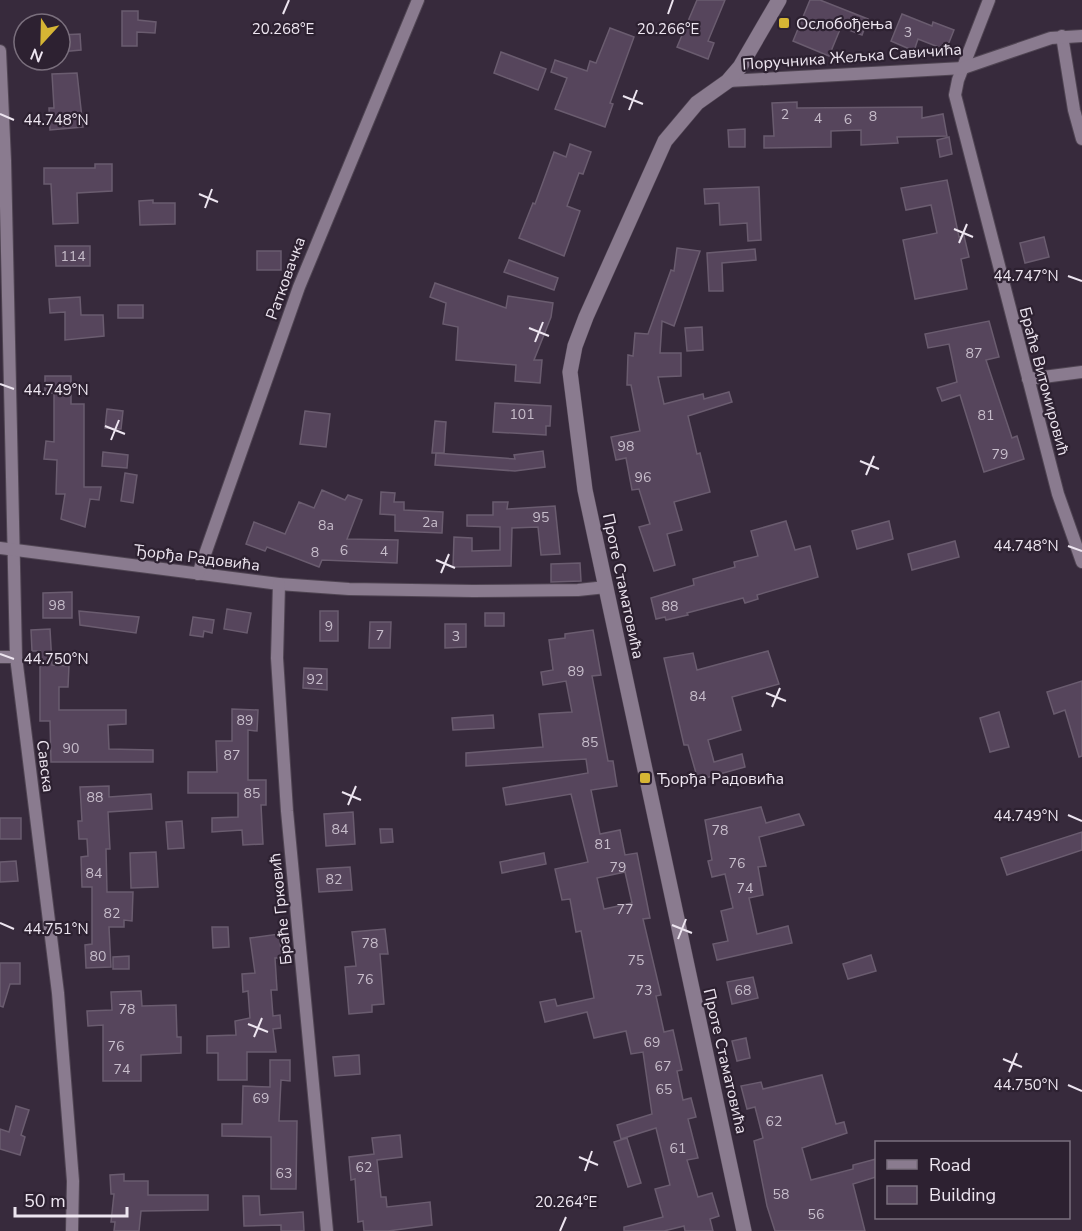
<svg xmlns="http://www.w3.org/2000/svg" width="1082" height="1231" font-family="'Nunito Sans',sans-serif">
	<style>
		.building { fill: #56455c; stroke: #6a5c6f; stroke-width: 1.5; fill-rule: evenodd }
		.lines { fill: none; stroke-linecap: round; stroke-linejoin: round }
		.minor-casing { stroke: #504553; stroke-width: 14 }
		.tertiary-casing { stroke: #504553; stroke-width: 16 }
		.minor { stroke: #8a7b8f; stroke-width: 12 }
		.tertiary { stroke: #8a7b8f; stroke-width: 15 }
		.ticks { fill: none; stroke: #ede5f0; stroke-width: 2 }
		.poi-dot { fill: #d6b534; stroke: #2d2131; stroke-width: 2 }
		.labels { text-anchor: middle; stroke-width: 4.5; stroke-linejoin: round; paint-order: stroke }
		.number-label { font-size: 14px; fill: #c7bdcb }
		.poi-label { font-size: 16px; fill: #ede5f0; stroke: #2d2131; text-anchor: start }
		.street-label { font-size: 16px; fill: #ede5f0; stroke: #2d2131 }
		.ticks-label { font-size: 15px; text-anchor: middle; fill: #ede5f0; stroke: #2d2131; stroke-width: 4.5; stroke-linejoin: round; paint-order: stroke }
	</style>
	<rect width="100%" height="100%" fill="#372a3c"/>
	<g class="building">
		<polygon points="697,0 725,0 708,41 714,43 708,59 677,47"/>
		<polygon points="810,0 820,0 868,19 862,35 841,27 829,56 793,41"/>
		<polygon points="122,11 138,11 138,20 156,22 155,33 137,32 137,46 122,46"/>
		<polygon points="902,14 932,26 933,22 954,30 946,50 918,39 914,51 891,41"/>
		<polygon points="610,28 634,37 610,103 613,104 605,127 555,109 567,78 551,72 555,60 587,71 590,61 596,63"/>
		<polygon points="80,34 81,50 60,52 60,35"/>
		<polygon points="501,52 546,69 538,90 494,73"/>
		<polygon points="77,73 83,127 50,130 49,108 54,108 52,74"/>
		<polygon points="797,102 797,108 922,107 922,118 943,114 947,136 897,137 898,143 861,145 861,130 831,131 831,147 764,148 764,136 774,136 772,103"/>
		<polygon points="745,129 745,147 729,147 728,130"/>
		<polygon points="949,137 952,154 940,157 937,140"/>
		<polygon points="570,144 591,152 583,174 579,173 567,206 580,211 564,256 519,238 533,203 535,204 554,152 566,157"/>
		<polygon points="95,164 112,164 112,191 77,193 78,223 53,224 51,184 44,184 44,168 95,168"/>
		<polygon points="947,180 959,237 964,236 969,257 961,259 967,289 915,299 903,240 937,233 931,205 906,210 901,188"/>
		<polygon points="759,187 761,240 748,241 747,223 720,225 719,203 705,204 704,189"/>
		<polygon points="153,200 153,203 175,203 175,224 140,225 139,201"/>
		<polygon points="1044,237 1049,257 1025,263 1020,243"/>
		<polygon points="55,246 90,246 90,266 56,266"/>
		<polygon points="677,248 700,251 674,326 662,321 660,353 681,353 681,376 658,377 664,404 703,394 704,399 729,392 732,402 688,416 697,454 700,453 710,492 674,502 682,530 667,534 675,565 654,571 639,527 650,524 639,489 632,490 626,458 616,460 611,437 640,431 631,385 627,385 628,355 633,356 635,333 648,334 671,270 674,271"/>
		<polygon points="755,249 756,260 722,263 723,291 709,291 707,253"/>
		<rect x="257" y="251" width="24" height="19"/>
		<polygon points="509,260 558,278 554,290 504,272"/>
		<polygon points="435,283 506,308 508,296 553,303 551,317 534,360 542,360 540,383 515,381 516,365 456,360 458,327 443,324 446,303 430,297"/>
		<polygon points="80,297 81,315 103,315 104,336 65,340 65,312 50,313 49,299"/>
		<rect x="118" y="305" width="25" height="13"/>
		<polygon points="989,321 999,357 986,360 1012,438 1017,436 1024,459 984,472 960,395 942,401 937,388 957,382 949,344 928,348 925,334"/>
		<polygon points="702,327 703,350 687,351 685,328"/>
		<polygon points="45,376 71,376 71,404 84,404 84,487 101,487 99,500 90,499 85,527 61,519 65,494 56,494 57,460 44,459 46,441 54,442 54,393 45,393"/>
		<polygon points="495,403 551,406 550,426 546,426 546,435 493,432"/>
		<polygon points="107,409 123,411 121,429 105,428"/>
		<polygon points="305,411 330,414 326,447 300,444"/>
		<polygon points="435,421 446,422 444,453 432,453"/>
		<polygon points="543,451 545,467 515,471 435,465 436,453 515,459 514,455"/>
		<polygon points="103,452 128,455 127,468 102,466"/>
		<polygon points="125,473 137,475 133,503 121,501"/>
		<polygon points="322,490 345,500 348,495 362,500 347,539 398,540 397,563 322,560 319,567 267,547 265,551 246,544 254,522 285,534 299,502 314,508"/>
		<polygon points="381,492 395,493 394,502 404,502 404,510 443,512 442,533 395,531 395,515 380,514"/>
		<polygon points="493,502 508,502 507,509 555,506 560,554 541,555 538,527 512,528 511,566 453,567 454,537 472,538 472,551 500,550 500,527 467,526 467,515 493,515"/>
		<polygon points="786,521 795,550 810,546 818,577 757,595 758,599 745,603 743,598 687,613 688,615 666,620 665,617 656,619 651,598 694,585 693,579 735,567 734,562 758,556 751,531"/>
		<polygon points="889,521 893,539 857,549 852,531"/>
		<polygon points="955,541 959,557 912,570 908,554"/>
		<polygon points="580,563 581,581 551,582 551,564"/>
		<polygon points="72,592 72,618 43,618 43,593"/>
		<polygon points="227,609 251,613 247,633 224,629"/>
		<polygon points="79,611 139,617 136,633 80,625"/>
		<rect x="320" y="611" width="18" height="30"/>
		<rect x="485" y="613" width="19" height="13"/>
		<polygon points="193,617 214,620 212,633 204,631 203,637 190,635"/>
		<polygon points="370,622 391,622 390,648 369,648"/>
		<polygon points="445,624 466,624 466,647 445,648"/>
		<polygon points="50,629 52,665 69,666 68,687 59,687 59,710 126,710 126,724 108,725 109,749 153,750 153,762 51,762 50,721 40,721 40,651 32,651 31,630"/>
		<path d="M593,630L601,675L592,676L608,761H613L617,786L591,790L600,834L620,830L625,855L637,853L650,918L643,919L661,995L656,996L664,1032L673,1030L682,1070L677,1071L683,1100L691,1098L696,1117L688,1119L698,1158L687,1160L698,1197L712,1193L719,1216L710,1219L713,1231H685L684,1226L664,1231H624V1227L663,1217L655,1189L670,1185L656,1128L621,1139L617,1125L652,1114L643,1052L631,1054L626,1031L594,1038L587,1012L545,1022L540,1002L555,999L557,1006L594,998L581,931L576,932L570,899L562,900L555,869L588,862L571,794L506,805L503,788L588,773L586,759L466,766V753L543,747L539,714L572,712L566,681L543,685L541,672L553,670L549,640L565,638V634ZM625,872L632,903L604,909L597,878Z"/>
		<polygon points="768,651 779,684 732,697 741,730 708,740 714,762 742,754 745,767 698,780 688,745 684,745 664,658 693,653 697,670"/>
		<polygon points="304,668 327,669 327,690 303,688"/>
		<polygon points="1082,681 1082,756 1079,757 1065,710 1054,714 1047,692"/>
		<polygon points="232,709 258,710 257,731 248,730 248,780 266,780 266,805 261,805 263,844 243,845 242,830 212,832 212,818 238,817 238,793 188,793 188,772 217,772 216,741 232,741"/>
		<polygon points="999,712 1009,747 990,752 980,718"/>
		<polygon points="493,715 494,728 453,730 452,718"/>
		<polygon points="109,786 109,797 151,794 152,809 108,812 110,849 106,849 107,892 133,892 132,921 124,920 124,927 109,927 111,967 86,968 85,945 92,944 92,887 82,887 81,857 88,856 87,839 79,839 78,821 82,821 80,787"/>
		<polygon points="761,807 766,823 799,814 804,825 759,837 766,866 758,867 763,895 749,898 757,934 788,926 792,943 717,960 713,944 728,941 721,911 733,908 725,874 712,877 708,861 712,860 705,820"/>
		<polygon points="353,812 355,844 326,846 324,814"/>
		<rect x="0" y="818" width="21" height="21"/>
		<polygon points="182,821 184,848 168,849 166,822"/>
		<polygon points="380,829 392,829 393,842 381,843"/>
		<polygon points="1082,832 1082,850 1007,875 1001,858"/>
		<polygon points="156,852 158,887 131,888 130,853"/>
		<polygon points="544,853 546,864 502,873 500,862"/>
		<polygon points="16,861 18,881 0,882 0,862"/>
		<polygon points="350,867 352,890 319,892 317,869"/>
		<polygon points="212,927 228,927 229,947 213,948"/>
		<polygon points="385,929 388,954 380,954 384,1004 372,1005 372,1012 349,1014 345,967 356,966 352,932"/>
		<polygon points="279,934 282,958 275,958 277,990 271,990 273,1016 280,1015 281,1028 273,1029 276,1052 247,1052 247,1080 218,1080 218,1053 207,1053 207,1036 236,1035 235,1021 250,1018 248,991 243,992 242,974 255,973 250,938"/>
		<polygon points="871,955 876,971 848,979 843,964"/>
		<polygon points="129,956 129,969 113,969 113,957"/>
		<polygon points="0,963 20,963 20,984 10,984 3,1007 0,1006"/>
		<polygon points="753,977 758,998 732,1004 727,982"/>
		<polygon points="141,991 142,1006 176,1005 177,1037 181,1037 181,1053 141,1055 141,1081 103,1081 103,1025 88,1026 87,1011 112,1010 111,992"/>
		<polygon points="746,1038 750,1058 737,1061 732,1041"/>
		<polygon points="359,1055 360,1074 335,1076 333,1057"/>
		<polygon points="270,1060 290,1060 290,1081 281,1080 279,1121 297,1121 296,1189 271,1189 271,1137 222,1136 222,1124 242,1124 243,1086 270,1087"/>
		<polygon points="822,1075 836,1124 844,1122 847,1133 802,1148 811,1180 853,1169 853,1165 876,1159 876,1177 853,1184 865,1231 775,1231 767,1206 754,1141 763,1138 755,1107 747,1109 741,1086 761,1082 763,1089"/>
		<polygon points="16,1106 29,1110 21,1135 25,1137 20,1155 0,1149 0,1129 9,1132"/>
		<polygon points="400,1135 402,1157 377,1160 381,1197 386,1197 387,1207 430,1202 432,1225 388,1231 364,1231 363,1221 358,1222 355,1179 351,1180 349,1157 374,1154 372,1138"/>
		<polygon points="627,1138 641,1183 628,1187 614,1142"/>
		<polygon points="124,1174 124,1181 148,1181 148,1195 208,1195 208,1210 141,1211 139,1231 114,1231 115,1222 111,1222 114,1194 111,1194 110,1175"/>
		<polygon points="243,1196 259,1196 260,1215 303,1212 304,1231 281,1231 281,1225 244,1226"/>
	</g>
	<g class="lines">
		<defs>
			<g id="minor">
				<polyline points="989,0 958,80 955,95 1058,494 1082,562"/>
				<polyline points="1062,36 1074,110 1082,139"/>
				<polyline points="0,51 5,161 16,657 58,993 73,1181 72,1231"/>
				<polyline points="728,81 963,68 1051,38 1082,36"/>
				<polyline points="1028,379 1082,372"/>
				<polyline points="0,548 279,584 349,589 473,591 578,590 606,587"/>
				<polyline points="198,574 299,287 418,0"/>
				<polyline points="279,584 277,658 287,811 327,1231"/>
				<polyline points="0,657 16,657"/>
			</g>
			<polyline id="tertiary" points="744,1231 585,490 570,372 575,346 586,317 665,141 697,103 728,81 740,67 779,0"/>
		</defs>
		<use href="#minor" class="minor-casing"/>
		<use href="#tertiary" class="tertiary-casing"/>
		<use href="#minor" class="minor"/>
		<use href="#tertiary" class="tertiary"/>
	</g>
	<path class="ticks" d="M283,14L289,0M668,14L673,0M623,96L643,104M629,110L637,90M0,114L14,120M199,194L218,202M205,208L212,189M954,229L973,237M959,243L967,224M1068,276L1082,281M529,328L549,336M535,342L543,322M0,384L14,389M105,426L125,434M111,440L119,420M860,461L879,469M866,475L874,456M1068,546L1082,551M436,560L455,568M441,573L449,554M0,654L14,659M766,693L786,701M772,707L780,688M342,792L361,800M348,805L356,786M1068,815L1082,821M0,923L14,929M672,925L692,933M678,939L686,919M248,1024L268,1032M254,1037L262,1018M1003,1059L1022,1067M1009,1072L1017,1053M1068,1085L1082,1091M579,1157L598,1165M585,1171L592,1151M560,1231L566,1217"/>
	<g class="poi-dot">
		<rect x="778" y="17" width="12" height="12" rx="3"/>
		<rect x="639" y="772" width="12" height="12" rx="3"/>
	</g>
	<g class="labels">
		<g class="number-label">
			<text x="908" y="37">3</text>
			<text x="785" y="119">2</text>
			<text x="873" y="121">8</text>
			<text x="818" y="123">4</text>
			<text x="848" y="124">6</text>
			<text x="73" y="261">114</text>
			<text x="974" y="358">87</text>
			<text x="522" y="419">101</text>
			<text x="986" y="420">81</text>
			<text x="626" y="451">98</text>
			<text x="1000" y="459">79</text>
			<text x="643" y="482">96</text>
			<text x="541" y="522">95</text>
			<text x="430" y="527">2a</text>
			<text x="326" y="530">8a</text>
			<text x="344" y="555">6</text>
			<text x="384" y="556">4</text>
			<text x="315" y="557">8</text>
			<text x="57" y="610">98</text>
			<text x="670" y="611">88</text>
			<text x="329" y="631">9</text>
			<text x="380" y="640">7</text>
			<text x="456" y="641">3</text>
			<text x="576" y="676">89</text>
			<text x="315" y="684">92</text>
			<text x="698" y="701">84</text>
			<text x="245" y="725">89</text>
			<text x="590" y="747">85</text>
			<text x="71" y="753">90</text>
			<text x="232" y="760">87</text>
			<text x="252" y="798">85</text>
			<text x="95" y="802">88</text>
			<text x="340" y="834">84</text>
			<text x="720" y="835">78</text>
			<text x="603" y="849">81</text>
			<text x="737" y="868">76</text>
			<text x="618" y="872">79</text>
			<text x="94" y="878">84</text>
			<text x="334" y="884">82</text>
			<text x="745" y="893">74</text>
			<text x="625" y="914">77</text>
			<text x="112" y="918">82</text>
			<text x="370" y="948">78</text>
			<text x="98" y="961">80</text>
			<text x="636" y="965">75</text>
			<text x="365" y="984">76</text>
			<text x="644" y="995">73</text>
			<text x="743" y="995">68</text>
			<text x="127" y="1014">78</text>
			<text x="652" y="1047">69</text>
			<text x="116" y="1051">76</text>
			<text x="663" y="1071">67</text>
			<text x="122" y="1074">74</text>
			<text x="664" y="1094">65</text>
			<text x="261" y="1103">69</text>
			<text x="774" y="1126">62</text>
			<text x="678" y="1153">61</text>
			<text x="364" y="1172">62</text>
			<text x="284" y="1178">63</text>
			<text x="781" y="1199">58</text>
			<text x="816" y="1219">56</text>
		</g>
		<g class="poi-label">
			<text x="796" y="29">Ослобођења</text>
			<text x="657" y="784">Ђорђа Радовића</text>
		</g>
		<g class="street-label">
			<text transform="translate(852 56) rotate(-4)" y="6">Поручника Жељка Савичића</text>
			<text transform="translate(285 278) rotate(-70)" y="6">Ратковачка</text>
			<text transform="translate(1045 381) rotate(75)" y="6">Браће Витомировић</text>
			<text transform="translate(197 557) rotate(7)" y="6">Ђорђа Радовића</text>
			<text transform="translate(624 586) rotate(78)" y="6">Проте Стаматовића</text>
			<text transform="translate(46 766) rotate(83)" y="6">Савска</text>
			<text transform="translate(280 909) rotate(-96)" y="6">Браће Грковић</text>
			<text transform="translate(726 1061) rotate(77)" y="6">Проте Стаматовића</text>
		</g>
	</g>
	<g class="ticks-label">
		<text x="283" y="34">20.268°E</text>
		<text x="668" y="34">20.266°E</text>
		<text x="56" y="125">44.748°N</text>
		<text x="1026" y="281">44.747°N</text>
		<text x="56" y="395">44.749°N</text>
		<text x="1026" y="551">44.748°N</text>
		<text x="56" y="664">44.750°N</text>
		<text x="1026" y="821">44.749°N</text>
		<text x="56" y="934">44.751°N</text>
		<text x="1026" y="1090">44.750°N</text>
		<text x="566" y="1207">20.264°E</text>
	</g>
	<rect x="875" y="1141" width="195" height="78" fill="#2d2131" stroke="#7a6f7d" stroke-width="1.5"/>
	<rect x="887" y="1160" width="30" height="9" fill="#8a7b8f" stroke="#7a6f7d" stroke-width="1.5"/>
	<text x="929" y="1171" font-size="18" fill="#ede5f0">Road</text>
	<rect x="887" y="1186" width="30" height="18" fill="#56455c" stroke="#7a6f7d" stroke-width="1.5"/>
	<text x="929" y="1201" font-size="18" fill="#ede5f0">Building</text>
	<g transform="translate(42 42) rotate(202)"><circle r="28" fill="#2d2131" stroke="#7a6f7d" stroke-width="1.5"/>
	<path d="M0-4.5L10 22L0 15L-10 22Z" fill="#d6b534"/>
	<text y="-9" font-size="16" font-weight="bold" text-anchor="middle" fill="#ede5f0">N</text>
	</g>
	<path d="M15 1207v9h112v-9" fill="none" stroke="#ede5f0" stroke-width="3"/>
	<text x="24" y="1207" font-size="18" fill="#ede5f0" stroke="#2d2131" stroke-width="4.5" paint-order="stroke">50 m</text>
</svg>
